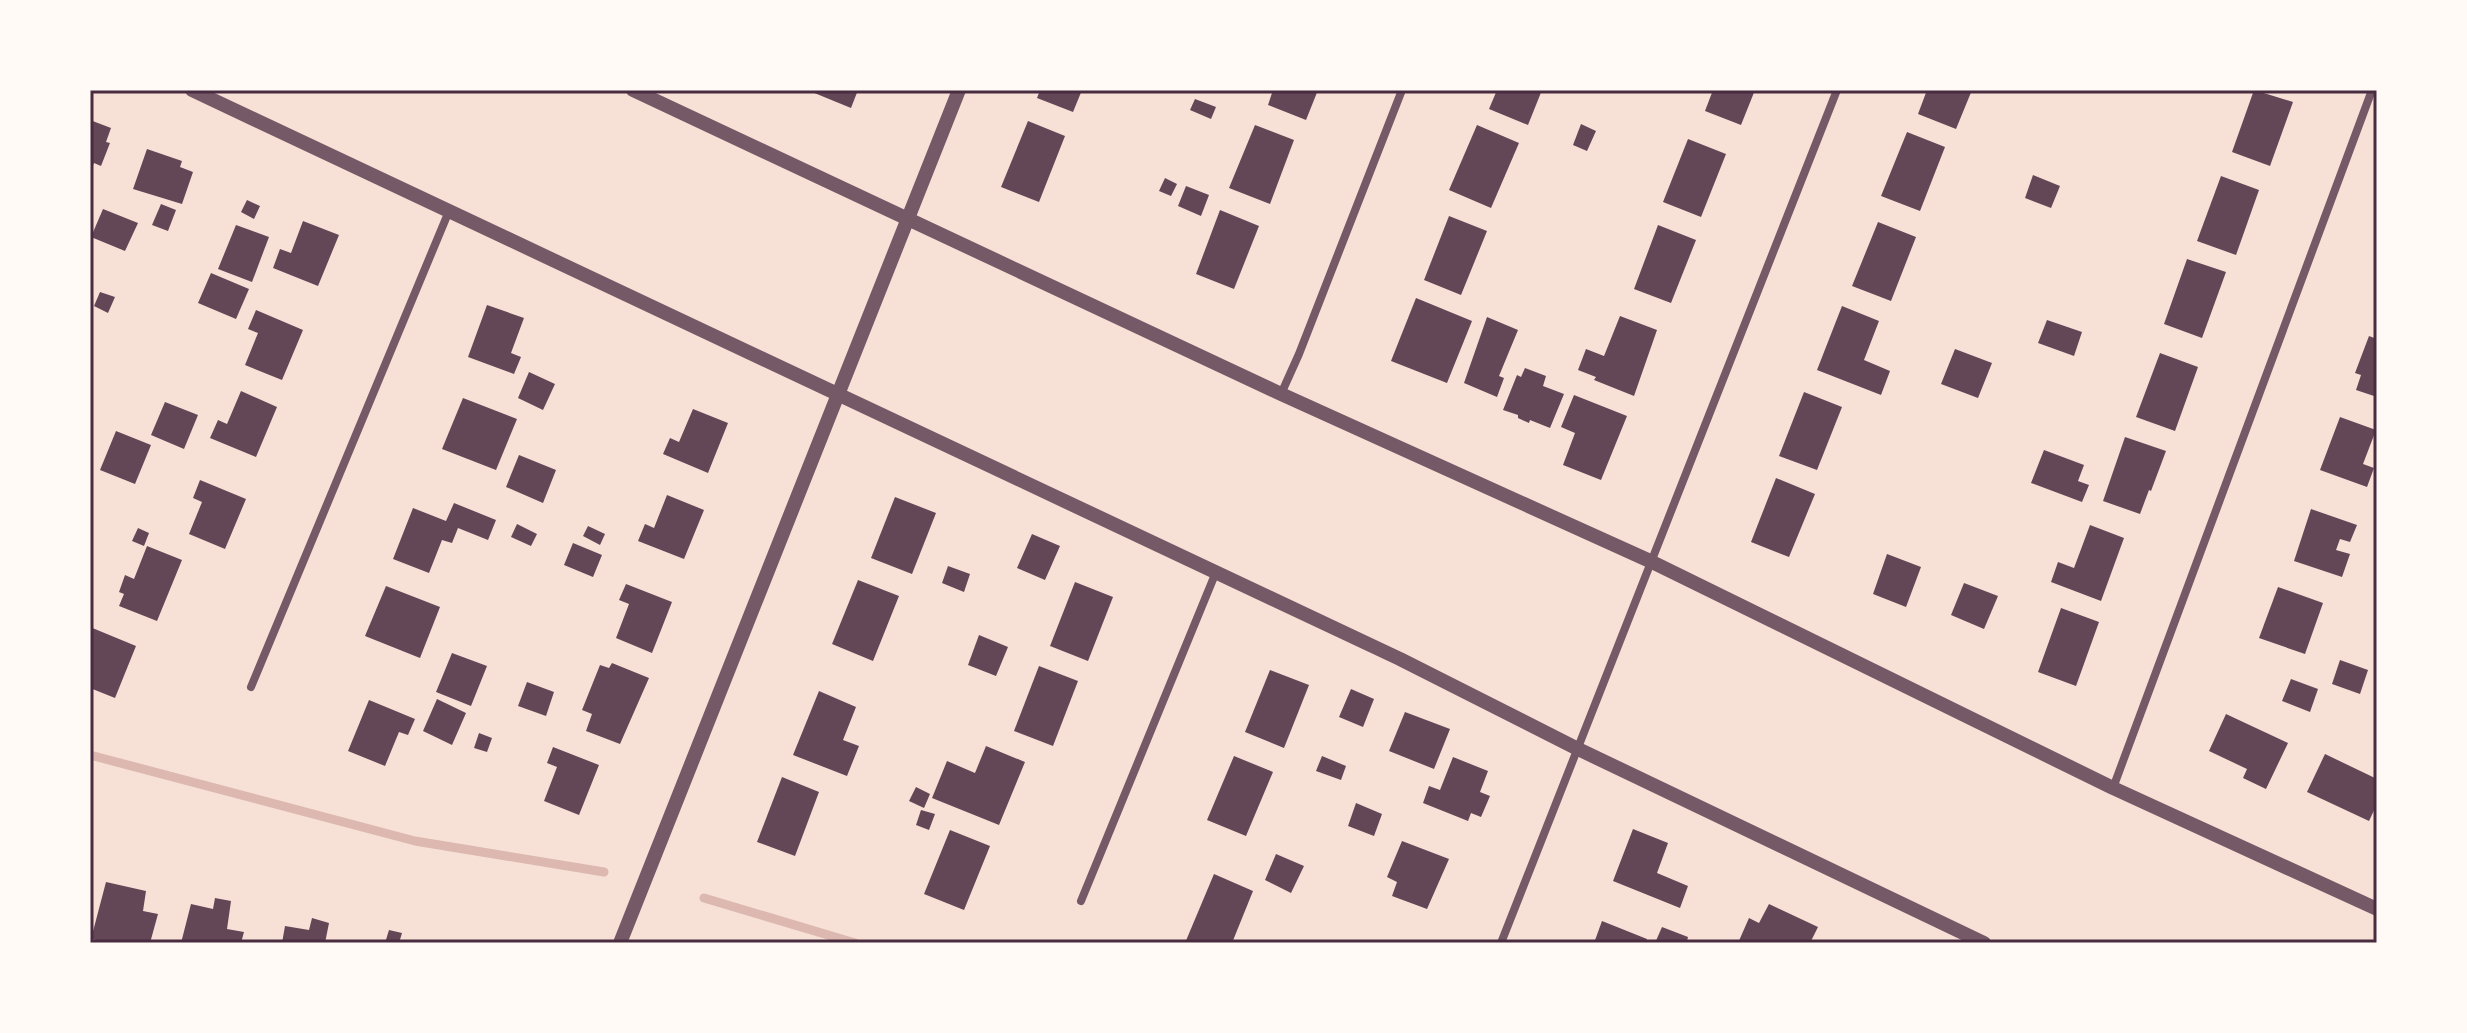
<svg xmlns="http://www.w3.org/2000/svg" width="2467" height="1033" font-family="Karla,sans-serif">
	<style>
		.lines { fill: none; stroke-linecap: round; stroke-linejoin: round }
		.stream { stroke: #dcb8b0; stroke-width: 9 }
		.building { fill: #644757 }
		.minor { stroke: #755966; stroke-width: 8 }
		.tertiary { stroke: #755966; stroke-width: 14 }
		.neatline { fill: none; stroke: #4a2c40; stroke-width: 3 }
	</style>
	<rect width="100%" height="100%" fill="#f7e1d7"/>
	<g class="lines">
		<g class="stream">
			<polyline points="90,755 415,841 604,872"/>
			<polyline points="704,898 855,943"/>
		</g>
	</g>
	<g class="building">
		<polygon points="807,90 858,90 851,108"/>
		<polygon points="1040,90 1082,90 1073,112 1037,98"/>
		<polygon points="1273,90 1318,90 1306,120 1268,105"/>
		<polygon points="1497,90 1542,90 1528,125 1489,109"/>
		<polygon points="1713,90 1755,90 1741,125 1705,111"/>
		<polygon points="1927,90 1972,90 1956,129 1918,114"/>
		<polygon points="2254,90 2293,102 2270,166 2232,152"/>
		<polygon points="1195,99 1216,107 1211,119 1190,110"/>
		<polygon points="90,120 111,128 106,142 110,143 101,166 94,163 90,172"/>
		<polygon points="1028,121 1065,136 1039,202 1001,187"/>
		<polygon points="1581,124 1596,131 1587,151 1573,145"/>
		<polygon points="1255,125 1294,140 1270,204 1229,188"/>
		<polygon points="1477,125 1519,143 1491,208 1449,190"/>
		<polygon points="1907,132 1945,147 1920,211 1881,196"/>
		<polygon points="1688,139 1726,154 1701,217 1663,202"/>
		<polygon points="147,149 182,161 180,167 193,172 182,204 133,189"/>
		<polygon points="2033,175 2060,186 2051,208 2025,198"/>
		<polygon points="2221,176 2259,190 2236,255 2197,241"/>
		<polygon points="1165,178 1177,184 1171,196 1159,191"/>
		<polygon points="1186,186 1209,195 1201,216 1178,206"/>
		<polygon points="247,200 260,206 254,219 241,212"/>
		<polygon points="161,204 176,210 168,231 152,225"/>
		<polygon points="103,209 138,223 125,251 91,237"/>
		<polygon points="1220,210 1259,226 1234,289 1196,274"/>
		<polygon points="1449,216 1487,231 1461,295 1424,280"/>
		<polygon points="303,221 339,235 318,286 273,268 280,249 291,253"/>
		<polygon points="1878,222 1916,237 1891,301 1852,286"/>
		<polygon points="236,225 269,237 252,282 218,269"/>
		<polygon points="1658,225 1696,240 1671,303 1634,289"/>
		<polygon points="2187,259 2226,272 2202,338 2164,324"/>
		<polygon points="211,273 249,289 236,319 198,303"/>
		<polygon points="100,292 115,297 108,313 94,306"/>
		<polygon points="1416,298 1472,321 1447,383 1391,361"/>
		<polygon points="487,305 524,318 511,353 521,357 514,374 468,357"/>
		<polygon points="1842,306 1879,321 1864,360 1890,371 1881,395 1817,370"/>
		<polygon points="256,310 303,330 282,380 245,365 258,333 248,329"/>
		<polygon points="1620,316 1657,330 1634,396 1594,380 1596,377 1578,370 1586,349 1604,356"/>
		<polygon points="1487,317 1518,330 1499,376 1504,378 1497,397 1464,383"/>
		<polygon points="2047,320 2082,332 2074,356 2038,343"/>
		<polygon points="2369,336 2377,339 2377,397 2356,390 2361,375 2355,373"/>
		<polygon points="1955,349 1992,363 1978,398 1941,384"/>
		<polygon points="2160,353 2198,367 2175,431 2136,417"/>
		<polygon points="1525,368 1546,376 1543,386 1564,394 1550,428 1530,420 1529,423 1518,418 1518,415 1503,410 1517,375 1521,377"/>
		<polygon points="529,372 555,384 543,410 518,398"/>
		<polygon points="241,391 277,407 256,457 210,438 218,420 227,424"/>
		<polygon points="1804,392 1842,407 1817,470 1779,456"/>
		<polygon points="1574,395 1627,416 1601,480 1563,465 1575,433 1561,427"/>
		<polygon points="463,398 517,419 496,470 442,449"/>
		<polygon points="165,402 198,415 184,449 151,435"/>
		<polygon points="693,409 728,423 708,473 663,454 670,438 679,442"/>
		<polygon points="2340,417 2376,430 2363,464 2374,468 2367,487 2320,470"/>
		<polygon points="116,431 151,445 135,484 100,470"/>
		<polygon points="2125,437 2166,451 2151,491 2149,490 2140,514 2103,501"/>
		<polygon points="2044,450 2084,465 2078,481 2089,485 2082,502 2031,483"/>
		<polygon points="519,455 556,470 543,503 506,487"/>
		<polygon points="1776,478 1815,494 1789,557 1751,542"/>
		<polygon points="200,480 246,499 225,549 189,534 202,502 193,498"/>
		<polygon points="667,495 704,510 684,559 638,541 645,524 654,528"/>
		<polygon points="895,497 936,513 912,574 871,558"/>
		<polygon points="454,503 496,520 488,540 458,528 452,543 442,540 429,573 393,559 413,508 446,521"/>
		<polygon points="2311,509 2357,525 2350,542 2340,539 2336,550 2350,554 2342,577 2294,561"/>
		<polygon points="517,524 537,534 531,546 511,537"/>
		<polygon points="2090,525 2124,538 2101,601 2051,582 2058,562 2074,568"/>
		<polygon points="588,526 605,534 600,545 583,536"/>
		<polygon points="138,528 149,533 144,546 132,541"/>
		<polygon points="1032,534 1060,546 1045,580 1017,568"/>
		<polygon points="573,543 602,555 593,577 564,565"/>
		<polygon points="147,546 182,560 157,621 119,606 124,594 119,592 125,575 134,579"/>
		<polygon points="1887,554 1921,567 1906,607 1873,594"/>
		<polygon points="948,566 970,574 964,592 942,583"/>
		<polygon points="858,580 899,596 873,661 832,644"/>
		<polygon points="1075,582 1113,597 1088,661 1050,646"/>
		<polygon points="1964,583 1998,596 1984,629 1951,615"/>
		<polygon points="626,584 672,602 652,653 616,638 629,604 619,600"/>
		<polygon points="386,586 440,607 420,658 365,636"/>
		<polygon points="2278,587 2323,603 2305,654 2259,638"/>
		<polygon points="2061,608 2099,622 2076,686 2038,672"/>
		<polygon points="90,627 136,646 115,698 90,688 92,648 90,647"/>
		<polygon points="979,635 1008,647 996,676 968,665"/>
		<polygon points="452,653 487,666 471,706 436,692"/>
		<polygon points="2340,660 2368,670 2360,694 2332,684"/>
		<polygon points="612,663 649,678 620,744 586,731 592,714 582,710 600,665 609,668"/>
		<polygon points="1039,666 1078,681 1053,746 1014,731"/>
		<polygon points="1270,670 1309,685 1284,748 1245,732"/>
		<polygon points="2291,679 2318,689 2310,712 2282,701"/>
		<polygon points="527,682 554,692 546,716 518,706"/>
		<polygon points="1351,689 1374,699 1363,727 1339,717"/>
		<polygon points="819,691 856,707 843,740 859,746 847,776 793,755"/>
		<polygon points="437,699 466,713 452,745 423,731"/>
		<polygon points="369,700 415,719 408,735 399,732 385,766 348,751"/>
		<polygon points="1405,712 1450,729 1434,769 1389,751"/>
		<polygon points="2226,714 2288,743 2266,789 2243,778 2247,769 2209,751"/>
		<polygon points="479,733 492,738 487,752 474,748"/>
		<polygon points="986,746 1025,762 999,825 932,798 947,761 975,773"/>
		<polygon points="553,747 599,765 579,815 544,801 557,767 547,763"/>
		<polygon points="2325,754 2377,779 2377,804 2369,821 2307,792"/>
		<polygon points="1234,756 1273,772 1246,836 1207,820"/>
		<polygon points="1322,756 1346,766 1341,780 1316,771"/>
		<polygon points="1453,757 1488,771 1480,792 1490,796 1481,817 1471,813 1468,821 1423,803 1429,786 1440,790"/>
		<polygon points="782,777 819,792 795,856 757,842"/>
		<polygon points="916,787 930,794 924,808 909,801"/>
		<polygon points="1356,803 1382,814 1374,836 1348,826"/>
		<polygon points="921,810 935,814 929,830 916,825"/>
		<polygon points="1633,829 1668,843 1657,873 1688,886 1680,908 1613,881"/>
		<polygon points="950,830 990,846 964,910 924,894"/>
		<polygon points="1402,841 1449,859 1427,909 1392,896 1397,882 1387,877"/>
		<polygon points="1276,854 1304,866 1291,893 1265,880"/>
		<polygon points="1214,874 1253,891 1232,943 1185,943"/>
		<polygon points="106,882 146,891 143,911 158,914 150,943 111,943 91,939"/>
		<polygon points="215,898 231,901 227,929 244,932 241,943 181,943 191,904 213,909"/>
		<polygon points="1769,904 1818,927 1810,943 1738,943 1749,918 1759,923"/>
		<polygon points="312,918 329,923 325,943 282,943 285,926 309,930"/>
		<polygon points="1602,921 1647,939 1646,943 1594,943"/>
		<polygon points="1662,927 1688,937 1687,941 1693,943 1655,943"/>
		<polygon points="389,930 402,933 399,943 385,943"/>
	</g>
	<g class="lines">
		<g class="minor">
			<polyline points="1281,394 1299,354 1402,90"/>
			<polyline points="251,687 449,211"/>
			<polyline points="2113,788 2372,90"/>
			<polyline points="1081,901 1216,572"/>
			<polyline points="1501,943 1837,90"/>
		</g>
		<g class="tertiary">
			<polyline points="192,90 1400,659 1576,748 1984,943"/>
			<polyline points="633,90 1281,394 1650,561 2113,788 2377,909"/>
			<polyline points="620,943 959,90"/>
		</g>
	</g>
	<rect width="2467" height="1033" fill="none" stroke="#fffaf5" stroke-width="184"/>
	<rect x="92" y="92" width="2283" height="849" class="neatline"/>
</svg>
